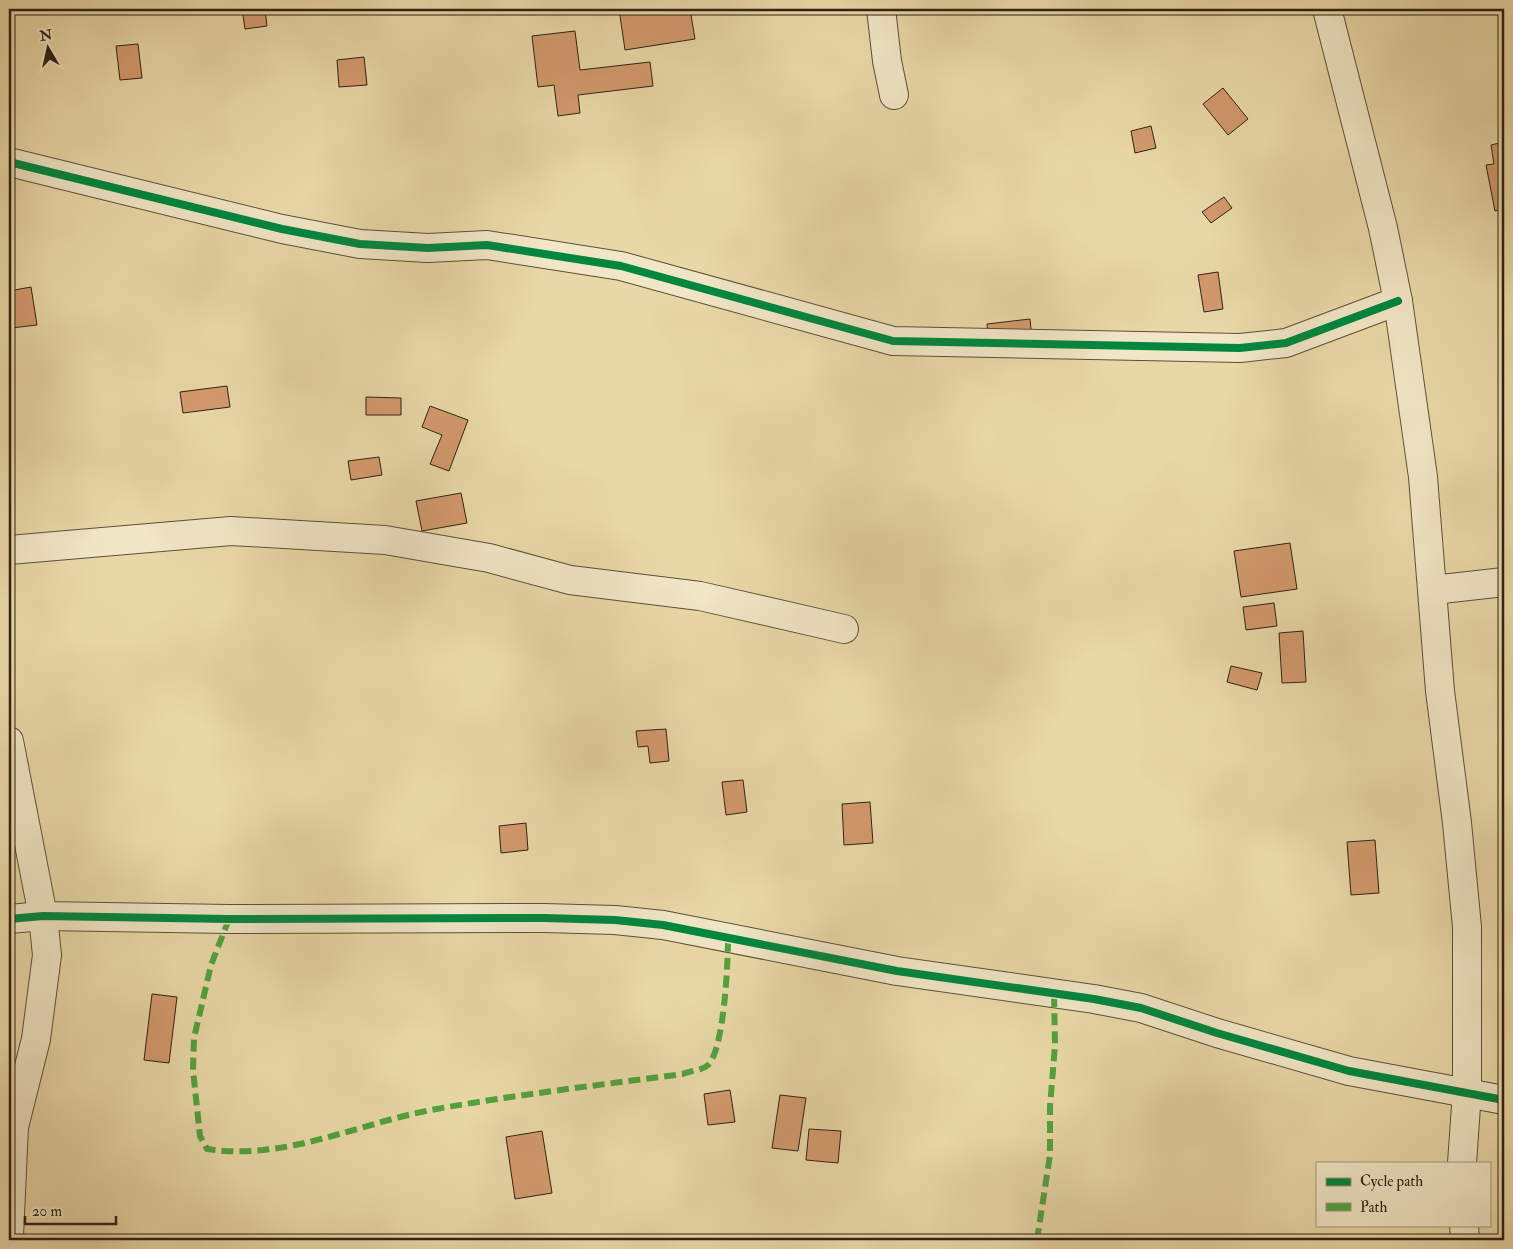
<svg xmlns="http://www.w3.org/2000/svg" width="1513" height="1249" font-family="'IM FELL Double Pica',serif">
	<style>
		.building { fill: #d39a6d; stroke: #2f2114 }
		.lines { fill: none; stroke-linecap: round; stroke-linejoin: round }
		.minor-casing { stroke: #5e4f39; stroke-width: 30 }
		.minor { stroke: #f1e6c6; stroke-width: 28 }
		.quiet { stroke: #52a23f; stroke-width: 6; stroke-dasharray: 12 6; stroke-linecap: butt }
		.cycleway-casing { stroke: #f1e6c6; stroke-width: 11 }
		.cycleway { stroke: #00873e; stroke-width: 8 }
	</style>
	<rect width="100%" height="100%" fill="#e9d8a7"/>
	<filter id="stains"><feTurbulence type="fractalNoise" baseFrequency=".004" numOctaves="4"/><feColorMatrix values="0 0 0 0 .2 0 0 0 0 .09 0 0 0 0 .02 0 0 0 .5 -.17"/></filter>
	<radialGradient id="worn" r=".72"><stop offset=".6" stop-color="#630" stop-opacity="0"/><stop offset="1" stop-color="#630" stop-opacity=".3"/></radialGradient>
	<g class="building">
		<polygon points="242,9 265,9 267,26 245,29"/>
		<polygon points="619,9 690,9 695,39 625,50"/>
		<polygon points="1156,9 1179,9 1156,12"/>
		<polygon points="575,31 580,70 650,62 653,86 578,95 580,113 558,116 554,85 538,87 532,36"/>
		<polygon points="138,44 142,78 120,80 116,46"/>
		<polygon points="364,57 367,85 339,87 337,60"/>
		<polygon points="1223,88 1248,119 1228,135 1203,104"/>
		<polygon points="1151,126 1156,148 1135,153 1131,131"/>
		<polygon points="1504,142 1504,209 1495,211 1486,165 1494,164 1491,145"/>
		<polygon points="1224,197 1232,208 1211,223 1202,212"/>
		<polygon points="1218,272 1223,309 1204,312 1198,275"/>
		<polygon points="31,287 37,325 11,328 9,291"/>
		<polygon points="1030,319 1032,339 989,344 987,324"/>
		<polygon points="227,386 230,407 183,413 180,392"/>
		<polygon points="366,397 401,398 401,415 366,415"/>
		<polygon points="430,406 468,420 449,471 430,464 442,435 422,427"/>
		<polygon points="379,457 382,475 351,480 348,461"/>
		<polygon points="461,493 467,523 422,531 416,501"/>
		<polygon points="1290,543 1297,589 1241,597 1234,551"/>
		<polygon points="1274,603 1277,626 1246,630 1243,607"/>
		<polygon points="1303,631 1306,682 1282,683 1279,633"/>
		<polygon points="1231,666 1262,673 1257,690 1227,682"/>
		<polygon points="666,729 669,761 650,763 648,746 638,747 636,731"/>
		<polygon points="743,780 747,812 726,815 722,782"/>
		<polygon points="870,802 873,843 844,845 842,804"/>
		<polygon points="526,823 528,850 501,853 499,826"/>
		<polygon points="1375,840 1379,893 1351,895 1347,842"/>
		<polygon points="152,994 177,997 169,1063 144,1060"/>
		<polygon points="730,1090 735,1122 708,1125 704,1094"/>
		<polygon points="780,1095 806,1098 798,1151 772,1148"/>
		<polygon points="809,1129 841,1131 838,1163 806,1160"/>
		<polygon points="542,1131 552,1193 515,1199 506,1137"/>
	</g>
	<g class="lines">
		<defs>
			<g id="minor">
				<polyline points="881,9 887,61 894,95"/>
				<polyline points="1327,9 1383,228 1398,301 1423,477 1440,691 1457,823 1467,927 1467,1092 1462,1163"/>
				<polyline points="9,162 282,229 360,244 428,248 487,245 621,266 893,341 1240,348 1286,343 1398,301"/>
				<polyline points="9,550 231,531 385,540 489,558 570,580 700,596 844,629"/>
				<polyline points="1433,590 1504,582"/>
				<polyline points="9,741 43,916 47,955 36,1039 14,1127 9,1236"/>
				<polyline points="9,919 43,916 229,919 544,918 615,920 663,925 897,971 1094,999 1141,1008 1217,1033 1349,1071 1504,1100"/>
				<polyline points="1464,1225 1465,1240"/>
			</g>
		</defs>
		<use href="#minor" class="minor-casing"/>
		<use href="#minor" class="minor"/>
		<g class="quiet">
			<path d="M229,919L211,965L194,1038L193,1070L200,1136L207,1149C284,1161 357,1124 431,1110C514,1095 599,1085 683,1074C690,1071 703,1070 708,1065C724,1050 728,963 728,939"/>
			<polyline points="1037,1240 1050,1155 1050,1107 1055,1045 1054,993"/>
		</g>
		<defs>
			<g id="cycleway">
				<polyline points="9,162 282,229 360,244 428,248 487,245 621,266 893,341 1240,348 1286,343 1398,301"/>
				<polyline points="9,919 43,916 229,919 544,918 615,920 663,925 897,971 1094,999 1141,1008 1217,1033 1349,1071 1504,1100"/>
			</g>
		</defs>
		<use href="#cycleway" class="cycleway-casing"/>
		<use href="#cycleway" class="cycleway"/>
	</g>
	<rect width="1513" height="1249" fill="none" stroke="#e9d8a7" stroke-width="30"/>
	<rect x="10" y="10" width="1493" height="1229" fill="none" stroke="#2f2114" stroke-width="2.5"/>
	<rect x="15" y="15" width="1483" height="1219" fill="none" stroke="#2f2114"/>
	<rect x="1316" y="1162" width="175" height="65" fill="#f1e6c6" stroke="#a3977f"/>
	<rect x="1326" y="1178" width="25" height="8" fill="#00873e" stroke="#a3977f"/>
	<text x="1360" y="1186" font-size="15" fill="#2f2114">Cycle path</text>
	<rect x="1326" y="1203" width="25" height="8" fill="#52a23f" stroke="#a3977f"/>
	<text x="1360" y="1212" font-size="15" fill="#2f2114">Path</text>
	<g transform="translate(48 48) rotate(351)" stroke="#f1e6c6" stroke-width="4" paint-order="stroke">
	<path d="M0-4L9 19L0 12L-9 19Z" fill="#2f2114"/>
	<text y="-8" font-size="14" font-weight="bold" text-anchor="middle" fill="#2f2114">N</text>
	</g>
	<path d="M25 1216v8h91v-8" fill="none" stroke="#2f2114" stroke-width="2.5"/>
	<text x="32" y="1216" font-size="15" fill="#2f2114" stroke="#f1e6c6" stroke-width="4" paint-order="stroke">20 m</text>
	<rect width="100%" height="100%" filter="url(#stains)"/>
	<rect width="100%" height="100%" fill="url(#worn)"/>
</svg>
